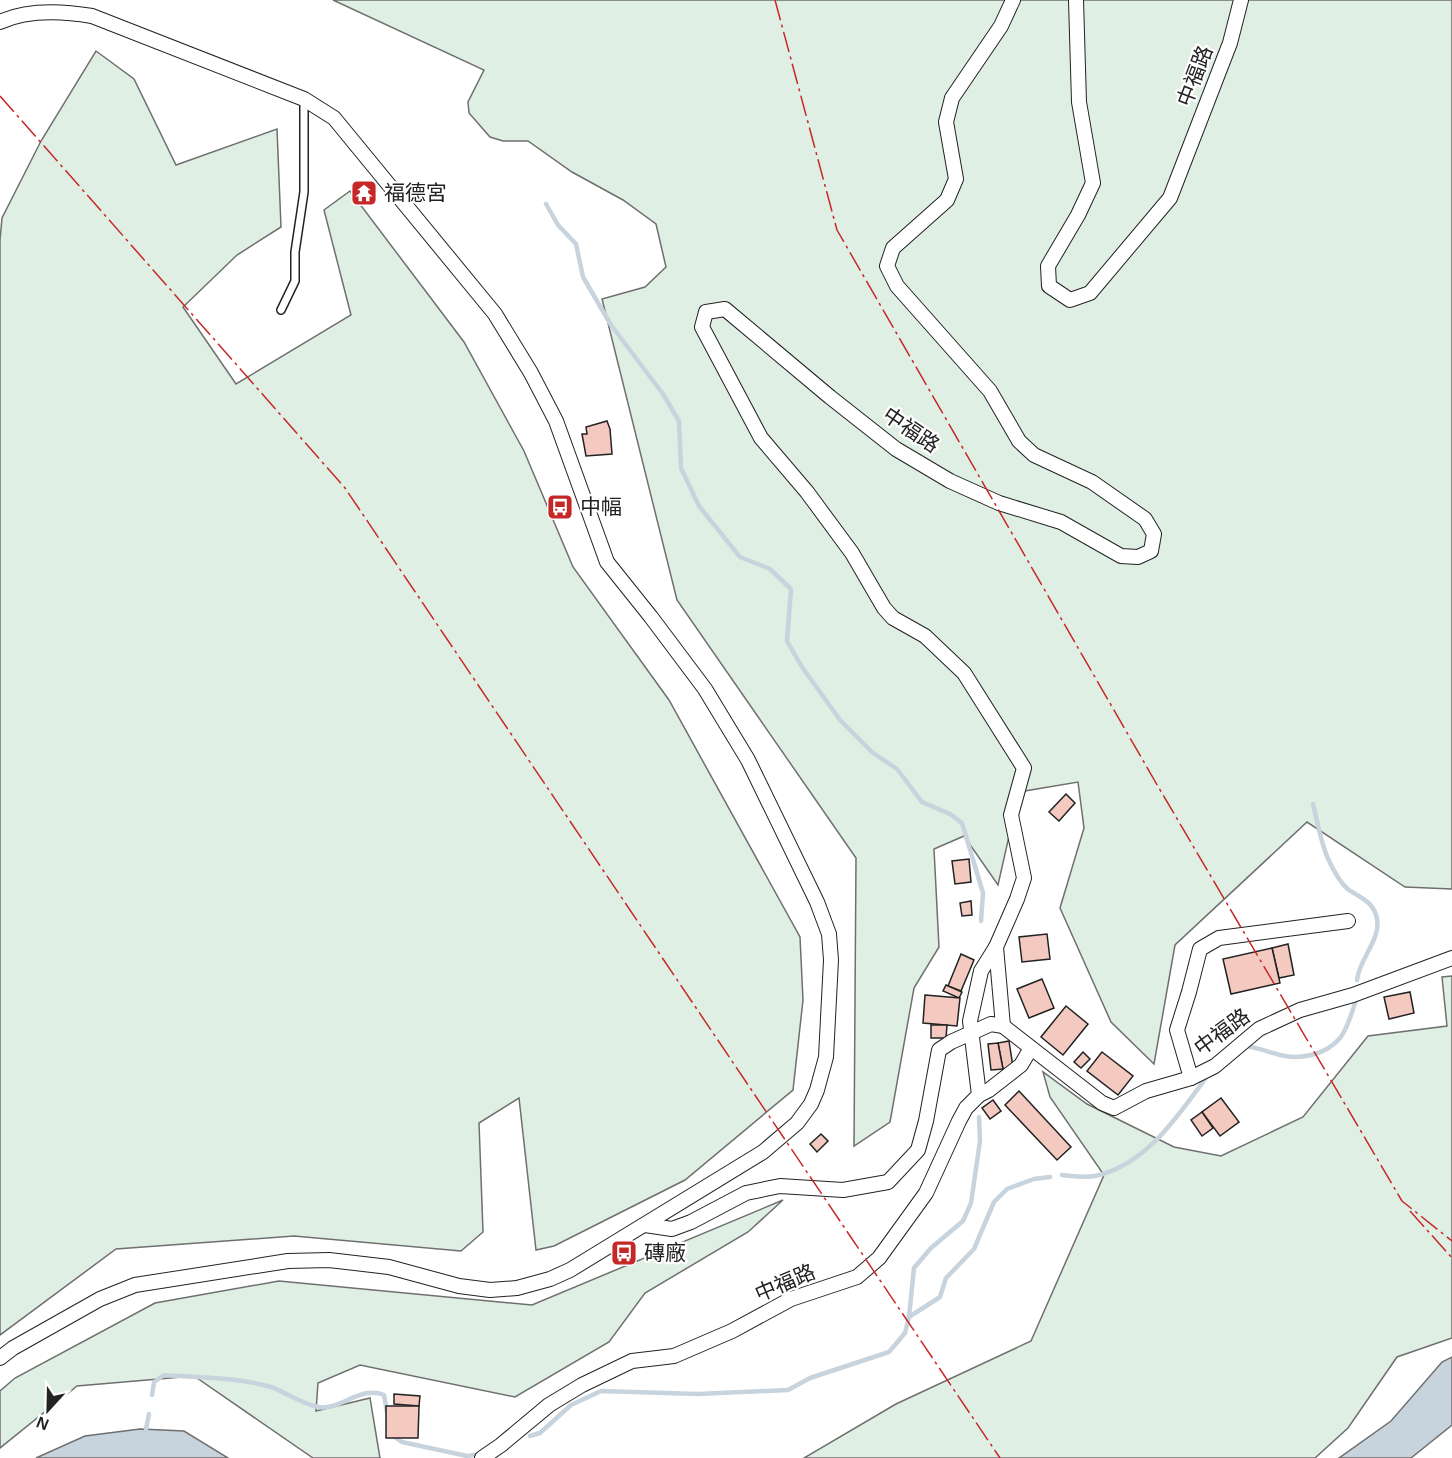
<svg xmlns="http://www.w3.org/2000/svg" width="1452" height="1458" font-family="Helvetica,'Noto Sans TC',sans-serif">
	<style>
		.green { fill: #e0efe3; stroke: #6f6f6f; stroke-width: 1.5 }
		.water { fill: #c7d3dd; stroke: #6f6f6f; stroke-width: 1.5 }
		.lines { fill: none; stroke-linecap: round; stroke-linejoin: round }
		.stream { stroke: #c7d3dd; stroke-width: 4.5 }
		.building { fill: #f3c9c0; stroke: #222; stroke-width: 1.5 }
		.lane-casing { stroke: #222; stroke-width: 10 }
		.street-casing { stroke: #222; stroke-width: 16 }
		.lane { stroke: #fff; stroke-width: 7 }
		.street { stroke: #fff; stroke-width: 14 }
		.power { stroke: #c62828; stroke-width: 1.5; stroke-dasharray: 21 4.5 3 4.5; stroke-linecap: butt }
		.labels { text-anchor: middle; stroke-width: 4.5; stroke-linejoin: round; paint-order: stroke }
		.street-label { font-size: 21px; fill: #222; stroke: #fff }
		.poi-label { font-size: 21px; fill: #222; stroke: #fff; text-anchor: start }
	</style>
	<rect width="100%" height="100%" fill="#fff"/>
	<g class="green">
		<polygon points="333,0 1452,0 1452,889 1405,887 1307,822 1175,945 1154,1064 1111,1022 1060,908 1084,828 1078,782 1019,792 998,885 964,836 934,849 939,947 914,988 890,1122 854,1146 856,858 677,600 602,299 645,287 666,267 656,224 623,200 572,172 528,141 503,141 490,137 469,113 468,102 484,70"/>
		<polygon points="96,51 134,79 176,165 277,129 281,227 237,255 183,307 236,384 351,315 324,210 350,191 464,342 524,451 573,567 669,700 800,937 803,1000 793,1090 685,1180 554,1246 536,1250 519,1098 479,1123 483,1232 461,1251 294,1236 116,1249 0,1335 0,240 2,218 41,141"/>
		<polygon points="1452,976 1452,1338 1397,1357 1348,1428 1315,1458 804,1458 896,1404 1031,1341 1104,1175 1050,1097 1043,1072 1087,1104 1174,1147 1221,1156 1303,1117 1368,1036 1447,1026 1442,977"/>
		<polygon points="783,1200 748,1232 645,1293 609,1342 515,1397 360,1365 318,1383 316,1411 370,1398 380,1458 313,1458 194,1376 77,1386 0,1448 0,1391 15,1378 155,1303 279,1281 532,1305"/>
	</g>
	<g class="water">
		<polygon points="1452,1357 1452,1425 1411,1458 1339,1458 1391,1421 1442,1362"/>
		<polygon points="140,1429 184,1431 228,1458 36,1458 85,1436"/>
	</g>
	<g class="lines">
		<g class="stream">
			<polyline points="546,204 558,225 576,244 583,277 611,325 663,394 679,421 681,468 699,506 740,557 770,569 791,589 787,641 802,667 840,720 873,753 897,769 922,802 950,814 962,823 983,893 981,921"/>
			<path d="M1313,804C1318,823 1321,846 1330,863C1334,871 1342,885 1349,890C1361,898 1374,902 1377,919C1381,940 1359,959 1357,980"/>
			<path d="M1244,1046C1257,1047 1268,1052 1280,1055C1300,1060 1326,1055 1340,1038C1348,1028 1352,1012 1356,1000"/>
			<path d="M1062,1175C1073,1176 1085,1178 1095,1176C1147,1165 1179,1114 1208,1075"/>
			<polyline points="909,1317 940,1297 946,1278 974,1249 994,1202 1007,1189 1034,1179 1050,1177"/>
			<path d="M152,1395L154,1382L164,1375C199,1378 237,1377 271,1387C286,1392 301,1404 318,1407C340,1411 360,1385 384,1395L387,1412"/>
			<polyline points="146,1429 149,1414"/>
			<polyline points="393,1436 402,1442 467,1456 480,1454"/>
			<polyline points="530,1436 540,1433 571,1405 601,1391 698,1394 788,1390 810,1378 889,1352 905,1333 909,1317 914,1268 931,1248 963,1221 971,1203 980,1141 979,1117"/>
		</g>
	</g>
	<g class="building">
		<polygon points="607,421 610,429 612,454 586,456 582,434 587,434 586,427"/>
		<polygon points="1066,794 1075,803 1059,821 1049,812"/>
		<polygon points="969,859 971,882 955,884 952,861"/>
		<polygon points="971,901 972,915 962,916 960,903"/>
		<polygon points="1047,934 1050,959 1022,962 1019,937"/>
		<polygon points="1288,944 1294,975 1279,978 1272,948"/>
		<polygon points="1272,948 1280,983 1231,994 1223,959"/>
		<polygon points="961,954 974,960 961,991 948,986"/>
		<polygon points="1042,979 1054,1008 1029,1018 1017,989"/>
		<polygon points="946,985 962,992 959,998 943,991"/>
		<polygon points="1410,992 1414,1013 1389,1019 1384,997"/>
		<polygon points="925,995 960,998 957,1026 923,1023"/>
		<polygon points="1066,1006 1088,1024 1063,1055 1041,1037"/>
		<polygon points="931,1025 947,1025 946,1038 931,1038"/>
		<polygon points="1009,1041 1013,1067 1003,1069 998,1043"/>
		<polygon points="998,1043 1003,1069 991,1070 988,1044"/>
		<polygon points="1083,1052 1090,1059 1081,1068 1074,1062"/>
		<polygon points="1102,1052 1133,1076 1118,1095 1087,1071"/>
		<polygon points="1019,1091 1071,1147 1057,1160 1005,1105"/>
		<polygon points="1221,1098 1239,1122 1220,1136 1202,1112"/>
		<polygon points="993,1100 1001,1111 990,1119 982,1108"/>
		<polygon points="1202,1112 1213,1128 1202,1136 1191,1120"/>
		<polygon points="821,1134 828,1141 817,1152 810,1144"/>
		<polygon points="394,1394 420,1396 419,1406 394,1404"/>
		<polygon points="386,1406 419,1406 418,1438 386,1438"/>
	</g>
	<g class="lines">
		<defs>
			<polyline id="lane" points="281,310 295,281 295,252 304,192 304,100"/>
			<g id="street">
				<polyline points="1076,0 1079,102 1093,183 1078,215 1048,266 1049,286 1070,300 1090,293 1170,198 1230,43 1241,0"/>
				<path d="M0,22C28,9 62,11 92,16L304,99L334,118L495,314L531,373L556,421L607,562L651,617L705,689L748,760L817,902L829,934L831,960L826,1057L817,1090L811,1104L797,1123L763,1152L570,1270L550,1279L517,1288L490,1290L459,1286L389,1267L329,1260L288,1261L135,1285L100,1299L13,1348L0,1358"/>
				<polyline points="1003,1026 996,947 1017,899 1024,878 1011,815 1024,768 964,673 925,636 893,618 884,608 852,553 807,492 761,438 702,327 706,312 725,309 830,397 896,449 950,481 999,503 1061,522 1121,556 1138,557 1151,551 1154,534 1145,519 1092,482 1034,455 1019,441 990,391 897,286 887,266 893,248 947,200 956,179 946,122 952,98 1001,26 1013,0"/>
				<polyline points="1191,1078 1177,1030 1189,992 1200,949 1219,938 1348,921"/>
				<polyline points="979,1095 989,1090 1021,1065 1031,1048"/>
				<polyline points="645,1225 672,1229 691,1222 746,1193 780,1186 843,1190 888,1182 918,1150 926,1121 939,1050 951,1042 991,1024 1003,1026 1102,1103 1114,1108 1146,1091 1191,1078 1215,1066 1259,1029 1300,1010 1353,995 1452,958"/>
				<polyline points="482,1458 501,1445 549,1405 582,1385 632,1361 674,1356 732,1331 791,1299 857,1277 879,1258 926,1193 959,1121 966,1108 979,1095 970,1021 981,971 996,947"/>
			</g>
		</defs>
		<use href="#lane" class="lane-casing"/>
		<use href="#street" class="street-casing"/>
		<use href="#lane" class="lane"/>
		<use href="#street" class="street"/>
		<g class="power">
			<polyline points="775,0 837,230 1156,783 1402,1201 1452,1241"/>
			<polyline points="0,96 345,488 1000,1458"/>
			<polyline points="1410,1211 1452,1258"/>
		</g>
	</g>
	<defs>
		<symbol id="temple-square" viewBox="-11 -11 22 22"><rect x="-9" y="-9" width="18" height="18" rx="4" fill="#c62828" stroke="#fff"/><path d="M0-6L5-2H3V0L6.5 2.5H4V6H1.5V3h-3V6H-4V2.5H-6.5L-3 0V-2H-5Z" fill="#fff"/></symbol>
		<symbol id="bus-square" viewBox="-11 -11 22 22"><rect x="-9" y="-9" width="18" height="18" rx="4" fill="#c62828" stroke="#fff"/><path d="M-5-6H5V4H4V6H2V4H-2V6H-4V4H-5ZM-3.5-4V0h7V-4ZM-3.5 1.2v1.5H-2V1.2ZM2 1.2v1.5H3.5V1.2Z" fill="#fff"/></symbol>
	</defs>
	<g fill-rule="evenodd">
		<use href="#temple-square" x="349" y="178" width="30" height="30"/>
		<use href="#bus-square" x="545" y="492" width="30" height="30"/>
		<use href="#bus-square" x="609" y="1238" width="30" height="30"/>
	</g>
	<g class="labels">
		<g class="street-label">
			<text transform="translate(1195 76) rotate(-69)" y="7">中福路</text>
			<text transform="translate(911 430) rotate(34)" y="7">中福路</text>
			<text transform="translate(1222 1032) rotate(-36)" y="7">中福路</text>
			<text transform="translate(785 1283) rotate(-23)" y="7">中福路</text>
		</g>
		<g class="poi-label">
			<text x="384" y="200">福德宮</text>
			<text x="580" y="514">中幅</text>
			<text x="644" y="1260">磚廠</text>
		</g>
	</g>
	<g transform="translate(48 1410) rotate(202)" stroke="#ffffff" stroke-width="4.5" paint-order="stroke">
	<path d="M0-4.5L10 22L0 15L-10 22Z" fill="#222222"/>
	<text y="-9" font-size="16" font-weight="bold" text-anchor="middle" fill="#222222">N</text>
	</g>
</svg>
